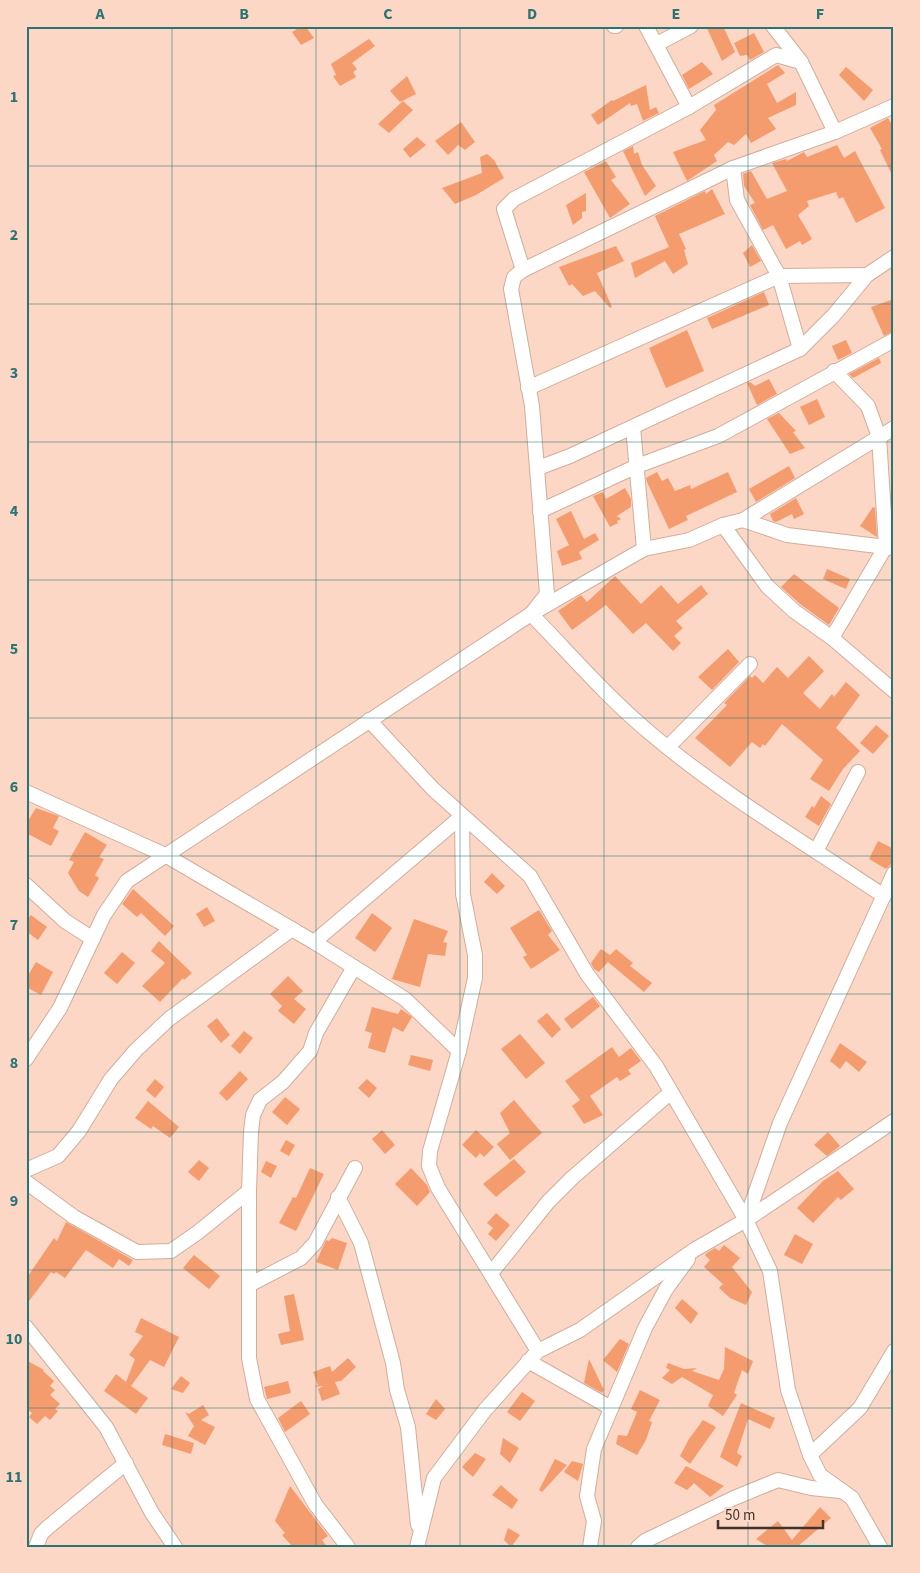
<svg xmlns="http://www.w3.org/2000/svg" width="920" height="1573" font-family="'Source Sans 3',sans-serif">
	<style>
		.building { fill: #f59c6f }
		.lines { fill: none; stroke-linecap: round; stroke-linejoin: round }
		.street-casing { stroke: #d1ad9c; stroke-width: 16 }
		.street { stroke: #fff; stroke-width: 14 }
		.grid { fill: none; stroke: #297474; stroke-width: 1; stroke-opacity: 0.55 }
		.neatline { fill: none; stroke: #297474; stroke-width: 2 }
		.grid-label { font-size: 16px; text-anchor: middle; font-weight: bold; fill: #297474 }
	</style>
	<rect width="100%" height="100%" fill="#fcd7c5"/>
	<g class="building">
		<polygon points="302,26 305,26 314,38 301,45 292,32"/>
		<polygon points="706,26 723,26 735,52 722,61"/>
		<polygon points="754,33 764,52 750,60 747,55 740,56 734,43"/>
		<polygon points="369,39 375,46 352,63 357,69 353,72 356,77 340,86 333,76 336,75 331,64"/>
		<polygon points="702,62 713,74 689,89 682,75"/>
		<polygon points="778,65 785,73 767,84 777,103 796,92 796,105 768,118 776,129 751,143 746,134 734,145 728,142 714,155 717,161 687,181 673,152 706,140 700,130 716,110 714,105"/>
		<polygon points="846,67 873,90 864,101 839,75"/>
		<polygon points="407,76 416,94 400,102 390,91"/>
		<polygon points="646,85 650,110 656,107 659,113 643,121 637,104 631,106 630,103 598,125 591,115 612,100 613,101"/>
		<polygon points="403,101 413,110 389,133 378,124"/>
		<polygon points="888,118 894,128 894,179 880,150 882,149 870,128"/>
		<polygon points="461,122 475,142 465,150 458,145 448,155 435,141"/>
		<polygon points="417,137 426,145 410,158 403,149"/>
		<polygon points="837,145 844,158 855,151 885,208 856,223 843,197 839,199 836,192 807,201 809,206 798,215 812,239 802,245 800,241 786,249 773,225 763,230 750,205 755,203 744,186 743,174 751,171 767,199 787,191 772,163 786,159 787,161 804,152 807,157"/>
		<polygon points="633,146 634,154 638,152 642,165 656,186 645,196 623,151"/>
		<polygon points="487,154 494,160 504,178 476,195 455,204 442,188 482,173 480,157"/>
		<polygon points="606,161 616,177 611,180 630,204 610,218 584,172"/>
		<polygon points="712,189 725,214 679,234 686,249 684,250 688,264 673,274 665,261 635,278 631,263 669,247 655,216 705,191 706,194"/>
		<polygon points="586,193 586,211 582,212 582,218 573,225 566,205"/>
		<polygon points="752,245 761,261 750,267 743,253"/>
		<polygon points="616,246 624,261 597,273 612,307 610,308 595,291 583,296 572,284 569,286 559,267"/>
		<polygon points="764,292 769,305 712,329 707,318"/>
		<polygon points="894,299 894,331 884,336 871,307"/>
		<polygon points="687,330 704,371 666,388 649,348"/>
		<polygon points="846,340 852,353 838,360 832,346"/>
		<polygon points="879,358 881,363 853,378 849,374"/>
		<polygon points="769,379 777,394 757,405 747,383 750,382 755,386"/>
		<polygon points="817,399 825,417 809,425 800,407"/>
		<polygon points="779,413 796,431 793,432 805,448 790,454 767,419"/>
		<polygon points="789,466 795,478 756,502 749,489"/>
		<polygon points="657,472 662,481 668,478 675,491 690,485 691,489 728,472 737,492 686,516 688,520 669,529 647,482 646,478"/>
		<polygon points="625,488 631,499 631,507 617,516 621,519 617,521 618,523 610,527 593,496 603,492 606,499"/>
		<polygon points="796,498 804,514 794,519 792,514 776,522 773,521 770,514"/>
		<polygon points="873,507 875,508 877,537 860,526"/>
		<polygon points="571,511 584,539 595,533 599,540 579,552 582,559 562,566 557,551 569,545 556,519"/>
		<polygon points="827,569 850,579 846,589 823,579"/>
		<polygon points="794,574 839,608 829,625 800,604 781,587"/>
		<polygon points="615,576 641,604 661,585 678,604 701,585 708,594 676,621 683,628 674,636 681,643 673,651 646,623 633,634 606,605 572,630 558,611 581,595 587,602"/>
		<polygon points="728,649 739,662 712,690 698,677"/>
		<polygon points="809,656 824,671 803,693 820,709 832,694 834,697 846,682 860,695 836,728 860,751 843,769 829,791 810,779 823,760 782,724 765,746 763,744 760,748 752,742 730,767 695,738 727,705 724,703 750,676 752,678 755,675 763,683 777,667 788,678"/>
		<polygon points="876,725 889,736 873,754 860,743"/>
		<polygon points="821,796 831,804 819,826 805,817 812,806 814,808"/>
		<polygon points="36,808 59,816 53,828 59,831 51,846 26,833 26,824"/>
		<polygon points="85,832 107,845 99,857 104,859 95,875 99,878 88,897 79,891 68,873 74,862 69,860"/>
		<polygon points="878,841 894,849 894,861 886,869 869,859"/>
		<polygon points="492,873 505,886 497,894 484,882"/>
		<polygon points="133,889 174,926 165,936 141,913 137,917 122,904"/>
		<polygon points="207,907 215,921 204,927 196,914"/>
		<polygon points="539,910 552,931 548,935 560,950 531,969 523,957 527,955 510,928"/>
		<polygon points="372,913 392,928 375,952 355,938"/>
		<polygon points="31,915 47,927 38,940 26,931 26,921"/>
		<polygon points="414,919 448,931 443,942 447,943 445,956 428,954 420,987 392,979"/>
		<polygon points="159,941 192,973 184,980 183,978 160,1002 142,986 165,963 151,951"/>
		<polygon points="601,949 610,955 616,949 633,963 630,966 652,983 644,992 608,962 599,972 594,969 591,963"/>
		<polygon points="122,952 135,963 117,984 104,973"/>
		<polygon points="36,962 53,972 41,995 26,987 26,979"/>
		<polygon points="288,976 303,991 294,999 306,1009 294,1024 278,1011 282,1006 270,994"/>
		<polygon points="593,997 600,1006 572,1029 564,1019"/>
		<polygon points="372,1007 398,1014 401,1009 412,1017 403,1032 393,1027 385,1053 368,1048 372,1033 365,1031"/>
		<polygon points="547,1013 561,1029 552,1038 537,1021"/>
		<polygon points="217,1018 230,1035 221,1043 207,1026"/>
		<polygon points="244,1031 253,1038 240,1054 231,1046"/>
		<polygon points="520,1034 545,1063 526,1079 501,1049"/>
		<polygon points="840,1043 867,1062 859,1072 846,1061 840,1069 830,1061"/>
		<polygon points="612,1047 619,1057 631,1048 641,1061 628,1070 631,1074 620,1081 617,1077 590,1096 603,1115 584,1124 572,1106 580,1100 565,1081"/>
		<polygon points="411,1055 433,1060 430,1071 408,1065"/>
		<polygon points="240,1071 248,1079 227,1101 219,1093"/>
		<polygon points="155,1079 164,1087 155,1098 146,1090"/>
		<polygon points="367,1079 377,1088 369,1098 358,1088"/>
		<polygon points="285,1097 300,1109 287,1125 272,1112"/>
		<polygon points="514,1100 542,1133 510,1160 497,1144 510,1133 500,1113"/>
		<polygon points="148,1101 179,1127 170,1138 153,1126 151,1129 135,1118"/>
		<polygon points="382,1130 395,1145 385,1154 372,1139"/>
		<polygon points="476,1130 494,1147 484,1157 480,1153 476,1158 462,1145"/>
		<polygon points="828,1132 840,1146 827,1156 814,1145"/>
		<polygon points="286,1140 295,1145 289,1156 280,1151"/>
		<polygon points="514,1159 526,1172 496,1197 483,1184"/>
		<polygon points="199,1160 209,1168 199,1181 188,1172"/>
		<polygon points="266,1161 277,1166 271,1178 261,1172"/>
		<polygon points="310,1168 324,1174 296,1231 279,1223 293,1197 296,1198"/>
		<polygon points="411,1168 427,1185 430,1192 417,1206 395,1184"/>
		<polygon points="838,1171 854,1189 841,1200 838,1197 813,1223 797,1208 823,1181"/>
		<polygon points="496,1213 510,1225 496,1241 488,1234 493,1228 487,1223"/>
		<polygon points="66,1222 133,1260 129,1266 119,1259 113,1268 86,1250 65,1278 56,1272 54,1274 51,1272 26,1305 26,1279 54,1238 57,1241"/>
		<polygon points="795,1234 813,1244 802,1264 784,1255"/>
		<polygon points="332,1238 347,1243 338,1270 316,1262 326,1240 329,1241"/>
		<polygon points="724,1245 740,1258 732,1267 752,1292 746,1305 730,1298 719,1288 723,1284 704,1267 710,1260 705,1255 707,1253 715,1248 719,1251"/>
		<polygon points="194,1255 220,1276 209,1289 183,1268"/>
		<polygon points="294,1294 304,1340 281,1345 278,1334 290,1331 284,1296"/>
		<polygon points="682,1299 698,1313 691,1324 675,1308"/>
		<polygon points="141,1318 179,1337 164,1367 150,1360 131,1386 148,1398 136,1414 104,1391 116,1374 126,1382 135,1359 129,1355 143,1336 135,1332"/>
		<polygon points="620,1339 629,1344 617,1372 603,1360"/>
		<polygon points="725,1347 753,1361 748,1374 742,1370 734,1393 737,1395 723,1416 708,1406 713,1395 682,1377 672,1384 662,1378 670,1370 666,1368 668,1363 684,1369 697,1368 692,1371 719,1380 724,1369"/>
		<polygon points="348,1358 356,1367 341,1381 335,1382 340,1394 322,1401 318,1389 323,1386 315,1387 318,1385 313,1372 330,1366 332,1372"/>
		<polygon points="589,1359 604,1390 602,1393 584,1383"/>
		<polygon points="26,1360 44,1370 43,1371 54,1381 50,1386 55,1390 50,1395 60,1404 55,1409 58,1411 50,1420 45,1416 37,1424 29,1417 32,1413 26,1408"/>
		<polygon points="181,1376 190,1383 183,1393 171,1389"/>
		<polygon points="288,1381 291,1393 267,1399 264,1387"/>
		<polygon points="640,1390 660,1400 649,1421 652,1422 646,1440 637,1455 616,1444 618,1435 627,1436 637,1412 631,1409"/>
		<polygon points="522,1392 535,1401 520,1421 507,1412"/>
		<polygon points="436,1399 445,1409 436,1420 426,1414"/>
		<polygon points="301,1401 310,1414 285,1432 278,1418"/>
		<polygon points="741,1403 775,1418 770,1429 748,1419 737,1453 742,1456 737,1467 720,1457"/>
		<polygon points="203,1405 209,1415 201,1420 215,1427 205,1445 188,1436 194,1426 185,1412 189,1414"/>
		<polygon points="703,1420 716,1427 690,1464 680,1456 689,1439"/>
		<polygon points="165,1434 194,1443 191,1454 162,1445"/>
		<polygon points="503,1438 519,1448 510,1463 500,1454"/>
		<polygon points="475,1453 486,1459 473,1477 462,1467"/>
		<polygon points="555,1459 567,1465 542,1492 539,1490"/>
		<polygon points="572,1461 583,1464 578,1481 564,1472"/>
		<polygon points="686,1466 724,1486 710,1497 694,1483 687,1490 674,1483"/>
		<polygon points="501,1485 518,1500 512,1509 492,1495"/>
		<polygon points="290,1486 328,1536 322,1540 327,1547 293,1547 282,1535 285,1533 275,1521"/>
		<polygon points="820,1507 831,1518 797,1547 769,1547 756,1539 778,1521 792,1540"/>
		<polygon points="508,1528 520,1535 511,1547 504,1540"/>
	</g>
	<g class="lines">
		<defs>
			<g id="street">
				<polyline points="614,26 616,26"/>
				<polyline points="646,26 689,107"/>
				<polyline points="773,26 801,62 835,132"/>
				<polyline points="657,44 691,26"/>
				<polyline points="733,168 737,200 779,276 800,349"/>
				<polyline points="523,270 504,209 514,199 689,107 776,55 801,62"/>
				<polyline points="528,388 779,276 867,275"/>
				<polyline points="633,427 644,549"/>
				<polyline points="538,468 570,456 800,349 834,315 867,275 894,257"/>
				<polyline points="540,511 637,466 718,436 894,340"/>
				<polyline points="743,520 894,428"/>
				<polyline points="723,525 767,586 794,611 832,638 894,691"/>
				<polyline points="832,638 886,546 879,437 868,406 834,371"/>
				<polyline points="369,720 433,789 530,876 587,974 656,1066 746,1220 770,1271 788,1390 810,1455 820,1475 852,1498 880,1547"/>
				<polyline points="668,747 750,664"/>
				<polyline points="26,792 165,855 314,942 405,999 459,1051 430,1151 429,1166 438,1188 538,1351"/>
				<polyline points="816,851 858,772"/>
				<polyline points="26,885 65,921 93,939"/>
				<path d="M884,896C805,843 722,794 650,733C607,697 570,654 531,614L547,594L532,406L511,289L514,277L523,270L733,168L835,132L894,106"/>
				<polyline points="314,942 462,816"/>
				<polyline points="459,1051 475,978 475,955 463,894 462,816"/>
				<polyline points="26,1059 60,1008 104,915 127,881 531,614 644,549 689,540 723,525 743,520 787,535 894,548"/>
				<polyline points="26,1170 58,1156 79,1131 111,1079 136,1050 169,1019 292,929"/>
				<polyline points="26,1182 74,1217 137,1252 171,1251 197,1233 249,1191"/>
				<polyline points="338,1197 361,1243 393,1363 397,1390 408,1427 418,1525"/>
				<polyline points="746,1220 780,1123 894,873"/>
				<polyline points="492,1272 548,1202 572,1178 670,1093"/>
				<polyline points="249,1285 301,1258 315,1243 355,1168"/>
				<polyline points="26,1327 106,1427 152,1513 175,1547"/>
				<polyline points="528,1361 611,1408"/>
				<polyline points="810,1455 860,1408 894,1351"/>
				<polyline points="36,1547 41,1534 47,1528 126,1463"/>
				<polyline points="348,1547 315,1504 257,1399 249,1358 249,1191 251,1132 253,1115 260,1100 283,1082 310,1051 316,1033 354,967"/>
				<polyline points="417,1547 434,1478 485,1410 538,1351 580,1330 694,1250 746,1220 894,1121"/>
				<polyline points="590,1547 594,1521 587,1496 594,1449 645,1328 666,1289 688,1259"/>
				<polyline points="638,1547 645,1541 734,1498 778,1480 811,1488 840,1491"/>
			</g>
		</defs>
		<use href="#street" class="street-casing"/>
		<use href="#street" class="street"/>
	</g>
	<path class="grid" d="M172,26V1547M316,26V1547M460,26V1547M604,26V1547M748,26V1547M26,166H894M26,304H894M26,442H894M26,580H894M26,718H894M26,856H894M26,994H894M26,1132H894M26,1270H894M26,1408H894"/>
	<rect width="920" height="1573" fill="none" stroke="#fcd7c5" stroke-width="55"/>
	<path d="M718 1520v8h105v-8" fill="none" stroke="#42342d" stroke-width="2.5"/>
	<text x="725" y="1520" font-size="15" fill="#42342d" stroke="#fcd7c5" stroke-width="4" paint-order="stroke">50 m</text>
	<rect x="28" y="28" width="864" height="1518" class="neatline"/>
	<g class="grid-label">
		<text x="100" y="19">A</text>
		<text x="244" y="19">B</text>
		<text x="388" y="19">C</text>
		<text x="532" y="19">D</text>
		<text x="676" y="19">E</text>
		<text x="820" y="19">F</text>
		<text x="14" y="102">1</text>
		<text x="14" y="240">2</text>
		<text x="14" y="378">3</text>
		<text x="14" y="516">4</text>
		<text x="14" y="654">5</text>
		<text x="14" y="792">6</text>
		<text x="14" y="930">7</text>
		<text x="14" y="1068">8</text>
		<text x="14" y="1206">9</text>
		<text x="14" y="1344">10</text>
		<text x="14" y="1482">11</text>
	</g>
</svg>
